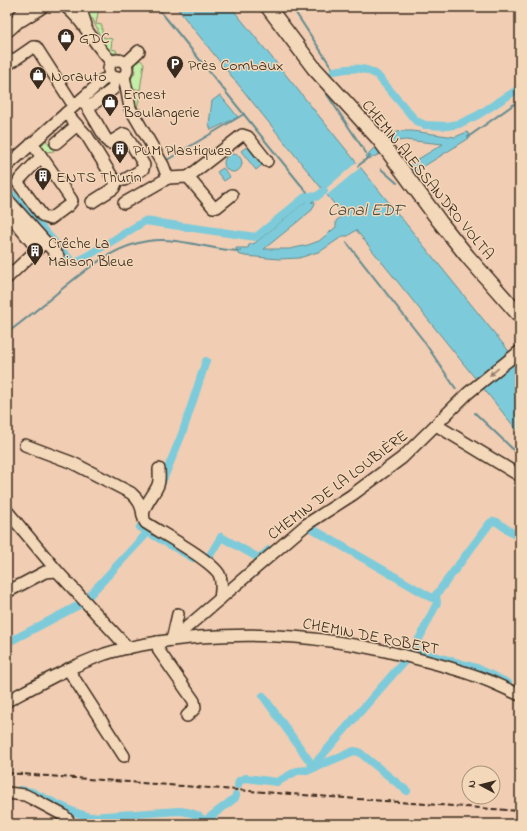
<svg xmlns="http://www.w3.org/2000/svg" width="527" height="831" font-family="'Indie Flower',sans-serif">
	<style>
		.green { fill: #c4eda8; stroke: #808c63 }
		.water { fill: #7dcbda; stroke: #638b8f }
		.pier { fill: #f1cdb3 }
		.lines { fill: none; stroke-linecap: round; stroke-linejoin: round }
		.stream { stroke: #638b8f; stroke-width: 2 }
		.canal { stroke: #7dcbda; stroke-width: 8 }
		.minor-casing { stroke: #3b2a1e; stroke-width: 14 }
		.major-casing { stroke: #3b2a1e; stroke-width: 17 }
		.minor { stroke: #f3d8ba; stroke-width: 11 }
		.major { stroke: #f3d8ba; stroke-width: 14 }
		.rail { stroke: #3b2a1e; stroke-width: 2; stroke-dasharray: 6 3; stroke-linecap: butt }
		.oneway { fill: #97816c }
		.labels { text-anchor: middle; stroke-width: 3; stroke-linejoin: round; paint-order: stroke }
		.poi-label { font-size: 16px; fill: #3b2a1e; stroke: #f3d8ba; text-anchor: start }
		.street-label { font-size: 16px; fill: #3b2a1e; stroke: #f3d8ba }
		.water-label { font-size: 17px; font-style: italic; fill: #484a44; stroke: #f3d8ba }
	</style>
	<rect width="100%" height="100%" fill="#f1cdb3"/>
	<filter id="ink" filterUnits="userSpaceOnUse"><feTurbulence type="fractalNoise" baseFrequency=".025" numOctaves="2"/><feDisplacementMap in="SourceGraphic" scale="8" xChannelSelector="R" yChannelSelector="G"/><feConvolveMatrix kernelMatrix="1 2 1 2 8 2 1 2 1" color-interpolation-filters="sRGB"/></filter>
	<g filter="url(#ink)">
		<g class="green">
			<polygon points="84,7 99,7 96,24 102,25 102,37 112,39 111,49 116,50 117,53 110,53 107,48 105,47 98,32 98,28 96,27 93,19 88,18"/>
			<polygon points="140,60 144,63 140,90 133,88 130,81 135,72 134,65"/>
			<polygon points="133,90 140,94 137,108 141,109 142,119 155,140 153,141 136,112 131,91"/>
			<polygon points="46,140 54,151 46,152 41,146"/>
			<polygon points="7,183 47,231 43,234 7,193"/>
		</g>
		<g class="water">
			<polygon points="176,7 231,7 520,365 520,434 356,230 348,236 343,236 321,251 299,258 279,259 245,256 238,254 236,248 248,248 249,245 255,243 306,201 313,200 315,203 312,210 264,249 290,249 308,245 319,241 336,227 336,221 343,215"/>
			<polygon points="220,95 238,117 211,130 209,124 212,101"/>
			<polygon points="403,131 412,131 455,137 467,132 471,137 413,173 407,166 443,144 405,140 397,141 390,146 385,138 393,133"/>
			<polygon points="248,146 262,165 256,170 241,151"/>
			<polygon points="376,146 382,153 369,159 366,156"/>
			<circle cx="233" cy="163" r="9"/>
			<polygon points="223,168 230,177 224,181 217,172"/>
		</g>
		<polygon class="pier" points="358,161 362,166 326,196 322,192"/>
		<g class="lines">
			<g class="stream">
				<polyline points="157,7 309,195"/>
				<polyline points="292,7 334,71 330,74"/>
				<polyline points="318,81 366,153"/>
				<polyline points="468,137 520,100"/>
				<polyline points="167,160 244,114"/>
				<polyline points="358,166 370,156"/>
				<polyline points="381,169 397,183"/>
				<polyline points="312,202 326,191"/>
				<polyline points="347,243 423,340 456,389"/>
				<path d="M7,333C26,319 44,304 62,289C90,266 122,240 161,240C187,240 213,250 240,251"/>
				<polyline points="475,413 520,456"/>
			</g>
			<g class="canal">
				<path d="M334,71C350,68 364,66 377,75L416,121L425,125L447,126L459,124L478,115L520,88"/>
				<polyline points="7,189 74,264 145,221 256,237 305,197 309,198 309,196 316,197 324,191"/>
				<polyline points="160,487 182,434 206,361"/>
				<polyline points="309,527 432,598 436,595"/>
				<polyline points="148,532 193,558"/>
				<polyline points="207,560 221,537 259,558 269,550"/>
				<polyline points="86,599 148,532 140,527 141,526"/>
				<polyline points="7,643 83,603"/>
				<polyline points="413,650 477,668 508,683"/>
				<polyline points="413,651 437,603 436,595 490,523 493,521 497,522 518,537 520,535"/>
				<polyline points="519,688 520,688"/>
				<polyline points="263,696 313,766"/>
				<polyline points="312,767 407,658"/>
				<polyline points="238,785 239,781 246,778 277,782 297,771 309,770 354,751 359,752 407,791"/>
				<path d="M20,790L32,792L74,812L90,817L179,811C192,812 199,815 208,824"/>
				<polyline points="205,821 235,798 236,795"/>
			</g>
			<defs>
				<g id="minor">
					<path d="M66,7C85,21 94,46 112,62"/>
					<polyline points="80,7 86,25"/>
					<circle cx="118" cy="69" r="9"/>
					<polyline points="126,63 139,51"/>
					<polyline points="7,65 33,47 36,47 74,106"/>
					<polyline points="124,76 130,108 163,165 168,178"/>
					<polyline points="82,99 88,108 113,89 115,78"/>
					<polyline points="88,108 106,139"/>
					<polyline points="66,113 87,136 116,183 114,188 92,202"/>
					<polyline points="32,143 71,199 72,201 69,205 50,219 45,217 42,215 18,183 20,179 41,157"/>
					<polyline points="56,143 76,126"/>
					<polyline points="109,143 124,134 126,135 144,165 143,169 124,180"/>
					<polyline points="7,166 103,80 112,76"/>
					<polyline points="188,177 242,135 248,137 267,161"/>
					<polyline points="7,199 58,256"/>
					<polyline points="124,203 168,178 188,177 213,207 217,207 232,195"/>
					<polyline points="7,212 34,245"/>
					<polyline points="7,278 45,242"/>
					<polyline points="436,425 517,474"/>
					<path d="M25,445L73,463L131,493C139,500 142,506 143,516"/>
					<path d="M159,469C159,474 160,480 158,485C154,496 137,511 146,523C163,534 210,559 219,574C223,582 221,590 220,599"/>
					<polyline points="7,511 57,571 128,648"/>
					<polyline points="7,592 45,572 57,571"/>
					<polyline points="172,640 307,524 352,495 402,458 468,393 520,351"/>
					<polyline points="172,640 178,614"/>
					<polyline points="157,642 159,651 194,701 195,708 187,716"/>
					<polyline points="68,669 124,756"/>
					<path d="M7,701C39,684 71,666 105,654C136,644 168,640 200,637C266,632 321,637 385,651C415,658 444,665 473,675C489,680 504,688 520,695"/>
					<polyline points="7,793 25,795 33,799 63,815 68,820 68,824"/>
				</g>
				<g id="major">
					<polyline points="268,7 314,68 379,139 440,222 468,257 520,316"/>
					<polyline points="21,19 40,7"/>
					<polyline points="7,30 16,22 28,7"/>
				</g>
			</defs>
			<use href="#minor" class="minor-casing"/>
			<use href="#major" class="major-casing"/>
			<use href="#minor" class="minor"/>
			<use href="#major" class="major"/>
			<polyline class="rail" points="7,773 520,811"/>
		</g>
		<defs><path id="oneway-solid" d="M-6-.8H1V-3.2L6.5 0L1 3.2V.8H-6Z"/></defs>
		<use class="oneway" href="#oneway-solid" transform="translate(494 372) rotate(141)"/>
	</g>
	<defs>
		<symbol id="shop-pin" viewBox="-11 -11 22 30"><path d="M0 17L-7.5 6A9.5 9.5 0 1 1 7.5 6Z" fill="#3b2a1e" stroke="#f3d8ba"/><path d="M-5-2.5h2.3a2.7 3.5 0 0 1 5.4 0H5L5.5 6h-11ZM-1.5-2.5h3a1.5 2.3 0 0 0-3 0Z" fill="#fff"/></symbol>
		<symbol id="parking-pin" viewBox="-11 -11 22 30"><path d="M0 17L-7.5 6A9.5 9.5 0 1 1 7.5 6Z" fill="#3b2a1e" stroke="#f3d8ba"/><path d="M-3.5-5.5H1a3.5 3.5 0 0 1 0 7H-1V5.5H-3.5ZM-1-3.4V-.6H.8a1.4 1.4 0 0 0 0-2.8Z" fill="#fff"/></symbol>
		<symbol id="building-pin" viewBox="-11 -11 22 30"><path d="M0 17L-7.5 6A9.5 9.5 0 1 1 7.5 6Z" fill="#3b2a1e" stroke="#f3d8ba"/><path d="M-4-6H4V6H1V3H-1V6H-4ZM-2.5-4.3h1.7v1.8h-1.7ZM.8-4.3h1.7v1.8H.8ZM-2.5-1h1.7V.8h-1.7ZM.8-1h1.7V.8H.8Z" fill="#fff"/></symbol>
	</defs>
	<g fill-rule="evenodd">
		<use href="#shop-pin" x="56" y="27" width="20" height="27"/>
		<use href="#parking-pin" x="165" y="54" width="20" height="27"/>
		<use href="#shop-pin" x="28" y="65" width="20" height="27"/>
		<use href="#shop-pin" x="100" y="92" width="20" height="27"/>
		<use href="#building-pin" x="110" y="139" width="20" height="27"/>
		<use href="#building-pin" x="33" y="166" width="20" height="27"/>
		<use href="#building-pin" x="25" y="241" width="20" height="27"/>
	</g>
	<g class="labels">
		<g class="poi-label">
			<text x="79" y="43">GDC</text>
			<text x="188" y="70">Près Combaux</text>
			<text x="51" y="81">Norauto</text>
			<text x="123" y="99">Ernest<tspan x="123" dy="18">Boulangerie</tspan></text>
			<text x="133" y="155">PUM Plastiques</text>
			<text x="56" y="182">ENTS Thurin</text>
			<text x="48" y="248">Crêche La<tspan x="48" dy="18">Maison Bleue</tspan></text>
		</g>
		<g class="street-label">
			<text transform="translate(429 179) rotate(51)" y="6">CHEMIN ALESSANDRO VOLTA</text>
			<text transform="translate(337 484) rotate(-37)" y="6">CHEMIN DE LA LOUBIÈRE</text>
			<text transform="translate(371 635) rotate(11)" y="6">CHEMIN DE ROBERT</text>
		</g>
		<g class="water-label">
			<text x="366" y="215">Canal EDF</text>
		</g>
	</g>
	<rect width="527" height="831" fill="none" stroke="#f3d8ba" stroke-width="24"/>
	<rect x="12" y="12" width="503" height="807" fill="none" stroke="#3b2a1e" stroke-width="1.5" filter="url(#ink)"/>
	<g transform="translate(481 785) rotate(277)"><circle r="19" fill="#f3d8ba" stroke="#a9927c"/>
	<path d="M0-3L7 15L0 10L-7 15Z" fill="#3b2a1e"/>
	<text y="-6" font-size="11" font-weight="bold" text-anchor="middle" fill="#3b2a1e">N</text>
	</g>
</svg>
